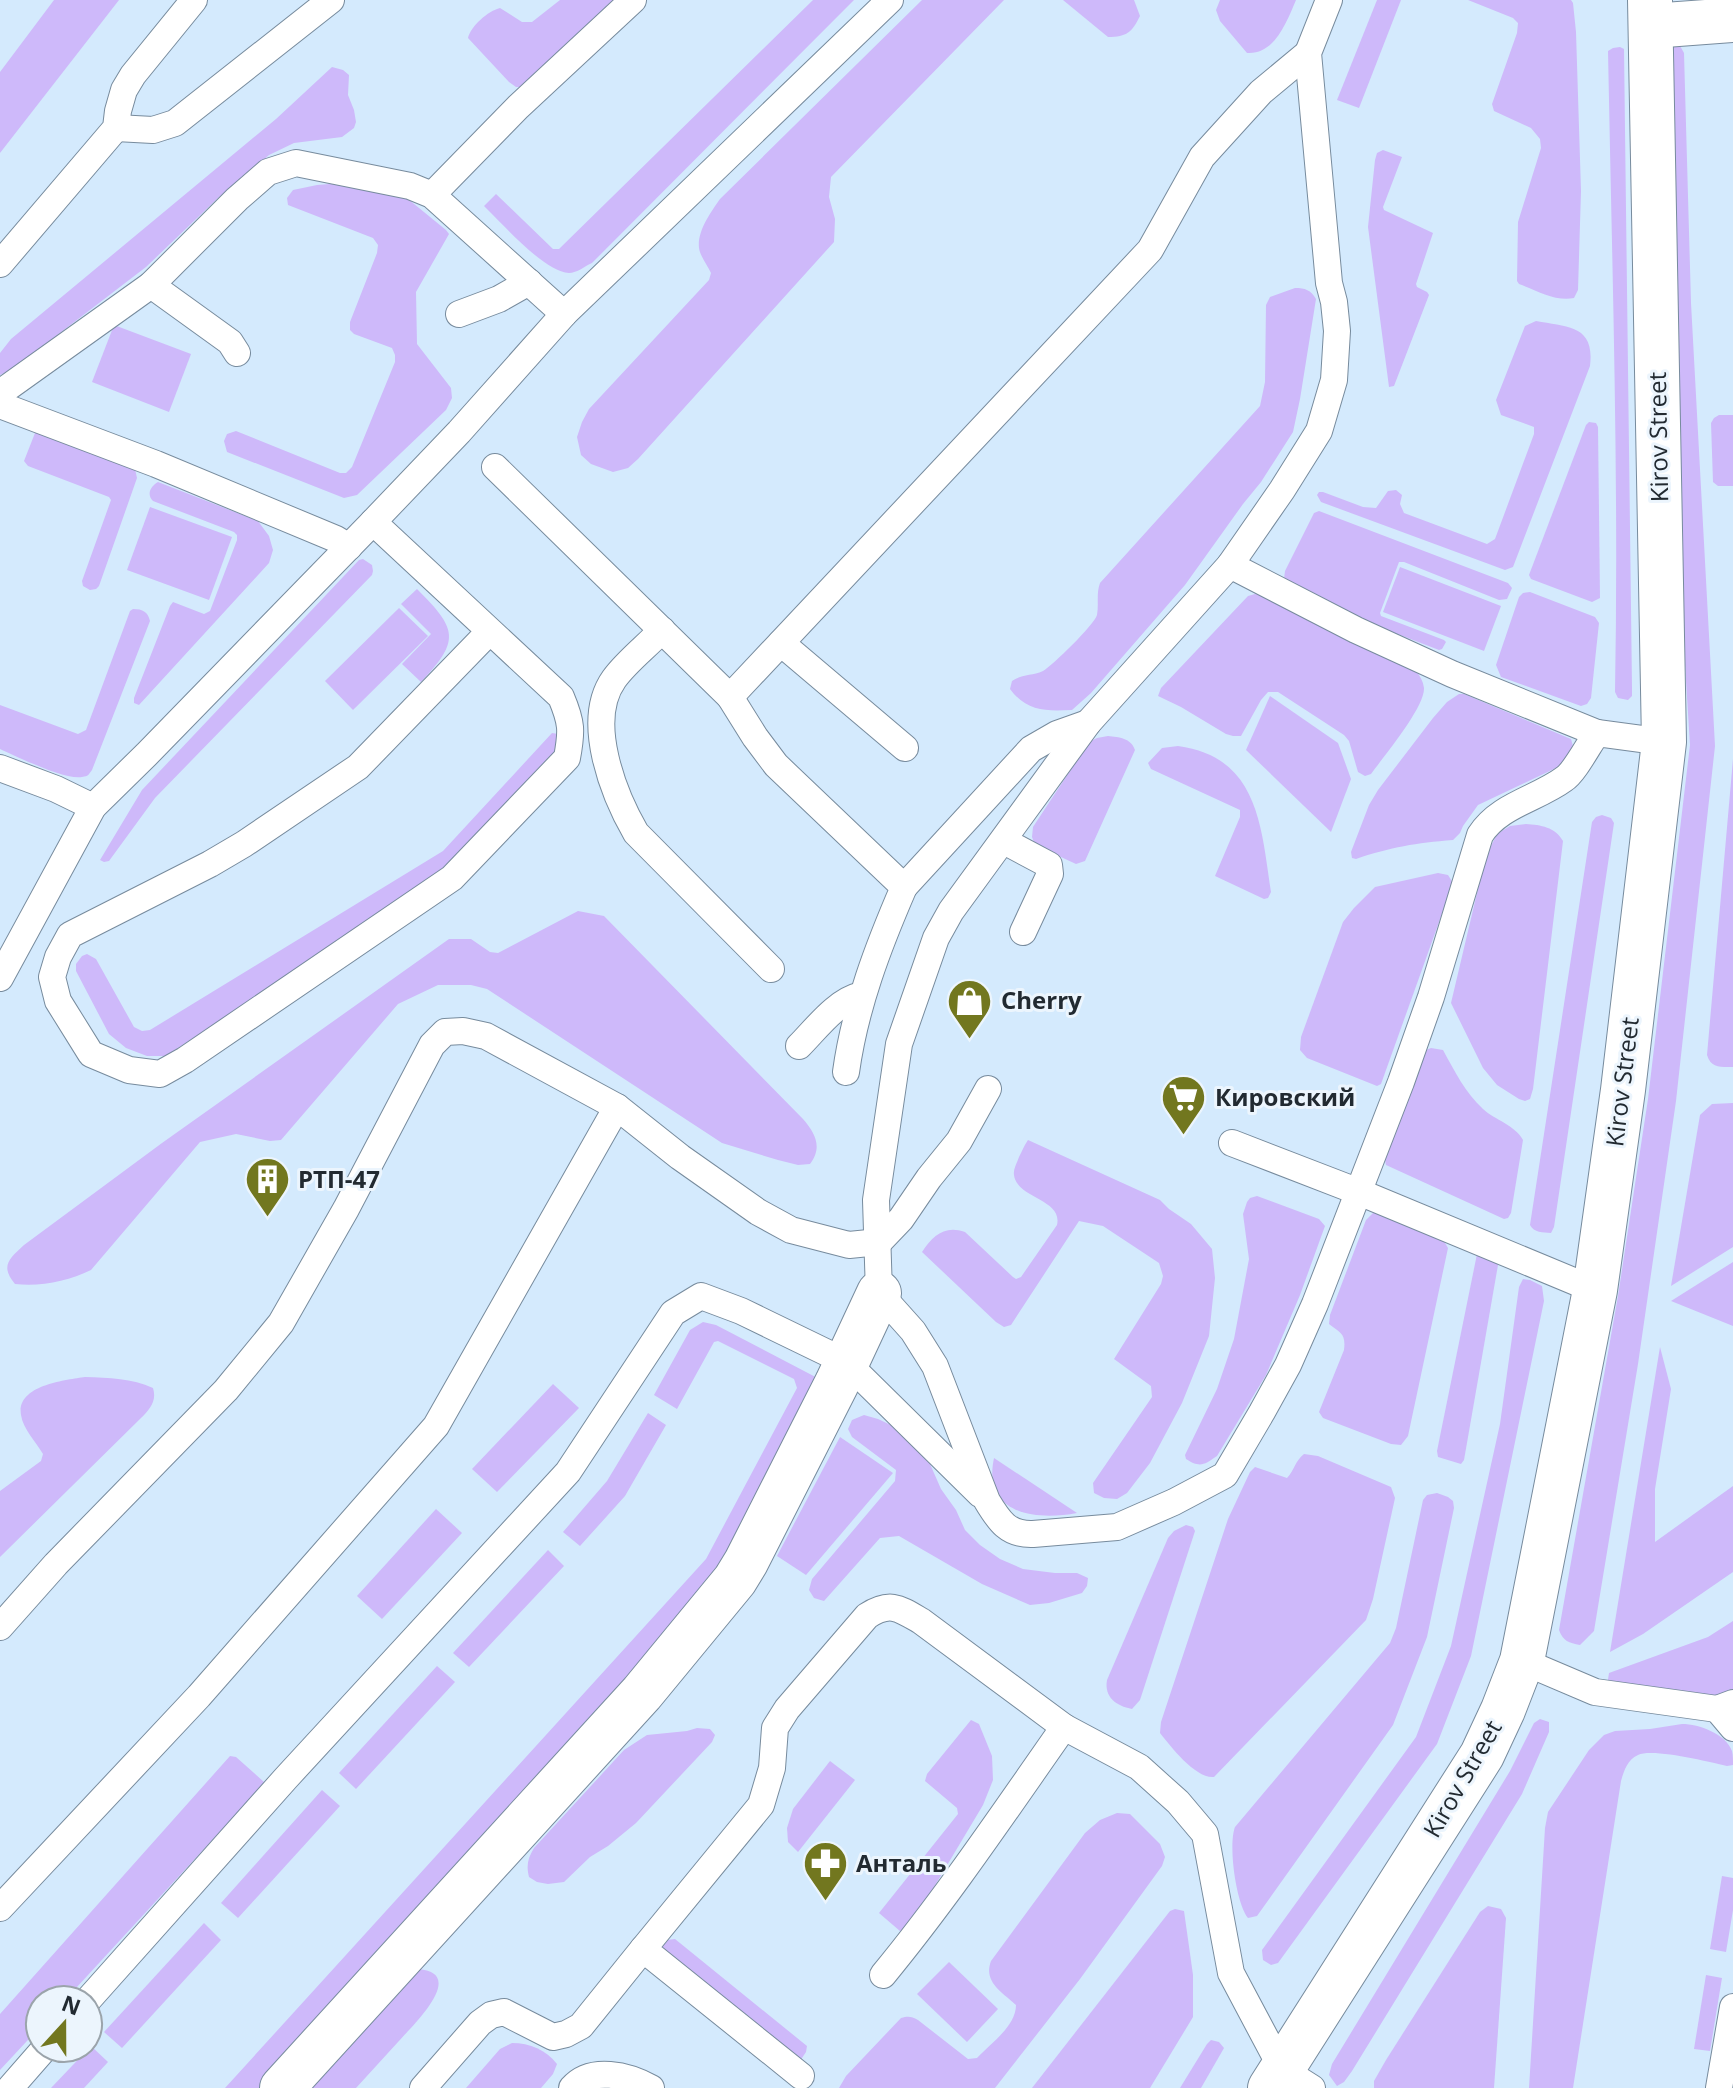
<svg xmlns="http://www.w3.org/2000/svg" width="1733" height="2088" font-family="'Open Sans',sans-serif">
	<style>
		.green { fill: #ceb9fa }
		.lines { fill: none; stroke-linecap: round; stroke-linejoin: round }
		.service-casing { stroke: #778b9d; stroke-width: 28 }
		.minor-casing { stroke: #778b9d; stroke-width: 46 }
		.secondary-casing { stroke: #778b9d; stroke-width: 46 }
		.service { stroke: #fff; stroke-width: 26 }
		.minor { stroke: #fff; stroke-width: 44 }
		.secondary { stroke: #fff; stroke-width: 44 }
		.labels { text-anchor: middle; stroke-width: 6; stroke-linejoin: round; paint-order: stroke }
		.street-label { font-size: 24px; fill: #222a31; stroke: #ecf5fd }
		.poi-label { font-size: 24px; font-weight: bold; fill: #222a31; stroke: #ecf5fd; text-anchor: start }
	</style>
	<rect width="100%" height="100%" fill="#d4eafd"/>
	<g class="green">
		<polygon points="54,0 119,0 0,153 0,72"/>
		<path d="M560,0H618L523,87H516L509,82L468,38C471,26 488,11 500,8L522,22H532Z"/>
		<path d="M813,0H854L592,263C585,266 577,273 569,273C544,272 502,223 484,206L496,194L553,249H559Z"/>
		<path d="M922,0H1004L831,177L829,197L835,219L834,242L638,459L628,468L613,472L591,464L581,455L577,437L582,422L589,409L709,280L711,273C708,266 700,256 699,248C697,231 711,212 720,199Z"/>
		<path d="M1063,0H1134L1140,16C1132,32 1127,37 1108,37Z"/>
		<path d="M1220,0H1296C1287,21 1275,55 1247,53L1220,21L1216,10Z"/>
		<polygon points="1377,0 1401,0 1359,108 1337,100"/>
		<path d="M1468,0H1571L1573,3L1576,32L1581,191L1578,290L1574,298C1556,302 1536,290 1519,284L1517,281L1518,222L1541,148L1540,139L1531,128L1494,111L1492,104L1517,33L1518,23L1513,18Z"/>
		<path d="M1669,43L1679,44L1684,53L1691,303L1715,746L1676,1101L1638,1364L1594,1631L1580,1645C1569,1643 1563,1641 1559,1630L1618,1296L1648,1099L1690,745L1674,489Z"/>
		<path d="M1620,47L1624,49L1632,688V696L1628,700L1618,698L1615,692C1619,479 1612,265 1608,51L1613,48Z"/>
		<polygon points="332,67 343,70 349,75 348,95 354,110 356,122 354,128 342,137 294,143 269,155 218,198 146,267 13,369 0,375 0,353 11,339 276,119"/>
		<polygon points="1383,150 1402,157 1383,207 1384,210 1433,233 1416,284 1417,287 1427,292 1429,295 1394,386 1389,387 1368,227 1375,160 1377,153"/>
		<polygon points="355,182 408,199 446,230 449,234 416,292 417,344 451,388 452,398 446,410 357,495 344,498 227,452 224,441 227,434 236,431 340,473 346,473 352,467 395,362 395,355 392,348 354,334 350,330 350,322 377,253 378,245 373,238 288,205 287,198 293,190 317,185"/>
		<path d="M1295,288C1305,288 1311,290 1316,299L1300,399L1293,432L1261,482L1243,504L1185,585L1091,693L1072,710C1046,711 1027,712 1010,689L1012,681C1022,674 1032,676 1043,671C1052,666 1095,624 1097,615C1099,604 1096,594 1100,583L1260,406L1265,382L1266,305L1270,297Z"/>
		<path d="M1536,321C1568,327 1595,325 1590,366L1513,567L1505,570L1321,502L1317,495L1319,492H1323L1363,507L1376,508L1388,491L1396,490L1402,495L1400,504L1404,513L1487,544L1495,539L1534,434V427L1501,415L1496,400L1525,326Z"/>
		<polygon points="114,325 191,354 169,412 92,382"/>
		<polygon points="1719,415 1733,415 1733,486 1718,486 1713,482 1711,423 1714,418"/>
		<polygon points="1589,422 1596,423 1598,427 1600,598 1592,602 1531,579 1529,575 1586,425"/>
		<polygon points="38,430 135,469 137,478 99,586 96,589 90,590 83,586 82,581 111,500 109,497 28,466 24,461 35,433"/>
		<path d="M158,482L258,521L269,536L273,550L269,563L139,705L134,703V698L170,606L173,602L204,614L210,611L237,540V535L234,532L153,501C146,494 151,486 158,482Z"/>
		<polygon points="150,507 232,537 209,600 127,570"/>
		<polygon points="1319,511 1508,583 1512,588 1507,599 1499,600 1404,562 1399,562 1380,613 1381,616 1444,640 1446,642 1442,649 1439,650 1361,620 1360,617 1288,585 1284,579 1285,571 1314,513"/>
		<polygon points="363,559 372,565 373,571 372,575 155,798 109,861 104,862 100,860 142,790 359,560"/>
		<polygon points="1400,567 1501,606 1484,651 1383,612"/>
		<path d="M417,589C457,629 461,640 421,682L402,664L431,634L401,604Z"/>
		<polygon points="1530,592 1595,617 1599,623 1591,698 1587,704 1581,706 1501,677 1496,665 1519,597 1523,593"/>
		<path d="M1255,594L1263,595L1416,671C1420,676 1423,681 1424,688C1425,707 1384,756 1371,774L1365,776L1358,772L1349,741L1344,735L1278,692H1268L1261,700L1241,736H1233L1226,734L1181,707L1158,696L1161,688L1248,596Z"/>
		<polygon points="399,608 428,636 353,710 325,681"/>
		<path d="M133,609C143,609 148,612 150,621L92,770C88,775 89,776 82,777C64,780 18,757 0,749V705L78,734L86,730L130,611Z"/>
		<path d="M1459,694H1464L1571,739L1574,750L1558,767L1478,805L1463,826L1460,833L1453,840C1416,843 1391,847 1356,859L1352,858L1351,852L1369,805L1378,790L1433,718L1447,702Z"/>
		<polygon points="1270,696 1338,743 1351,779 1331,832 1246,750"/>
		<polygon points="552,733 558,734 563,744 450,869 166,1056 147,1056 126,1048 109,1034 76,971 76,964 82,956 87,954 96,959 134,1027 142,1031 150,1030 443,851"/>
		<path d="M1108,736C1119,737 1131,738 1135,750L1085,861L1076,864L1035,845L1032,837L1033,827L1089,742L1097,738Z"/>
		<path d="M1178,746C1259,757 1261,827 1271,892L1268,898L1264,899L1215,876L1240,817V810L1151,769L1148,763L1162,748Z"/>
		<path d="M1733,759V1067C1720,1067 1711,1068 1707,1055Z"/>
		<path d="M1602,815L1611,818L1614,823L1554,1227L1551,1233C1543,1232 1534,1233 1530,1225L1592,822L1596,817Z"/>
		<path d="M1526,824C1541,825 1555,827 1563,841L1533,1089L1530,1099L1525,1101L1519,1099L1497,1085L1483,1068L1451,1003L1477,893L1483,862L1497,834L1510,826Z"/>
		<polygon points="1438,873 1448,875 1453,883 1381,1084 1377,1086 1307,1058 1300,1050 1301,1037 1343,922 1354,908 1375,887"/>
		<path d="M578,911L604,916L803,1119C815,1133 823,1147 810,1164L798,1165L778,1160L722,1143L487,989L471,985H438L398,1004L281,1140L270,1141L236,1134L200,1142L91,1270C68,1281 41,1287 15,1284C0,1266 9,1259 24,1245L162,1143L449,939H471L490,952L498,953Z"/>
		<path d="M1431,1048L1443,1050C1455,1072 1465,1092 1483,1109C1495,1120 1515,1125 1523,1140L1511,1213L1508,1218L1504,1219L1386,1165L1385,1160L1426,1050Z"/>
		<polygon points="1733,1103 1733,1247 1671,1286 1700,1115 1712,1104"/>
		<path d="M1028,1140L1160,1200L1169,1209L1191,1224L1212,1249L1215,1278L1209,1336L1182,1403L1150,1463L1127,1493L1117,1499L1104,1498L1094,1493L1093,1483L1152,1397L1151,1386L1114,1359L1161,1284L1163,1276L1159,1263L1103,1226L1079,1221L1011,1325L1004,1327L996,1322L922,1252C933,1236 944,1225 965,1232L1013,1277L1016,1279L1021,1277L1057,1225C1063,1199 1017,1199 1014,1175C1013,1169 1017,1163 1019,1157C1022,1151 1024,1146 1028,1140Z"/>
		<path d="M1257,1196L1319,1219L1325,1226L1300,1295L1266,1375L1217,1456C1204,1465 1200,1468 1186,1459L1185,1455L1217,1389L1234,1339L1249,1259L1243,1214L1247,1202L1250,1198Z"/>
		<path d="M1374,1212L1442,1238L1448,1248L1408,1436L1401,1445L1391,1444L1323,1418L1319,1412L1344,1350C1346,1334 1341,1333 1329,1324L1330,1315L1366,1220Z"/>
		<polygon points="1477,1254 1497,1261 1498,1265 1464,1460 1461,1464 1438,1457 1437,1451"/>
		<polygon points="1733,1262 1733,1326 1671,1301"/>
		<polygon points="1523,1279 1530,1280 1542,1286 1544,1301 1471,1656 1437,1744 1278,1963 1271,1965 1263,1960 1262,1950 1416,1737 1451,1646 1500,1424 1519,1287"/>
		<polygon points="703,1322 716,1325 827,1383 725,1576 261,2088 225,2088 706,1559 797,1388 794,1379 718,1341 714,1342 677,1409 654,1395 690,1330"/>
		<polygon points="1660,1347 1671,1389 1655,1489 1655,1542 1733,1486 1733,1572 1643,1634 1610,1652"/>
		<path d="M85,1377C109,1378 132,1378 153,1388C157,1401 150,1409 141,1418L0,1557V1491L41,1461L43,1454C36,1442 23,1429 21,1415C16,1385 66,1380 85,1377Z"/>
		<polygon points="553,1384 579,1408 497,1492 472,1469"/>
		<polygon points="648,1413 666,1425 625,1496 580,1546 563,1532 607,1481"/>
		<polygon points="864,1415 878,1419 895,1427 930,1464 941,1489 956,1510 965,1530 980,1545 1000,1559 1023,1569 1055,1573 1077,1573 1088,1578 1087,1586 1082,1593 1049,1603 1030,1605 982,1584 899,1536 880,1538 824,1601 814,1598 809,1590 812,1579 895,1481 896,1470 852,1437 848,1429 852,1420"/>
		<polygon points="840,1437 893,1473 806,1575 777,1556"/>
		<path d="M1304,1454L1318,1456L1391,1487L1395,1498L1373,1599L1366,1620L1214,1777C1196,1779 1171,1747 1160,1733L1161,1722L1228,1519L1250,1472L1255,1467L1287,1478C1294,1471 1295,1461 1304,1454Z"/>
		<path d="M994,1458L1077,1513C1035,1521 982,1514 994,1458Z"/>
		<path d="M1437,1493L1448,1497L1453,1501L1454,1508L1427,1637L1393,1725L1257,1916L1248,1918C1236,1903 1228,1845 1235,1827L1390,1643L1396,1628L1423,1500L1427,1495Z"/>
		<polygon points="436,1509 462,1533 382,1619 357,1596"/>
		<path d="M1186,1525L1193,1527L1195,1531L1140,1700L1132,1709C1116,1706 1104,1697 1107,1680L1168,1538L1174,1531Z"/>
		<polygon points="548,1550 564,1566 469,1667 453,1653"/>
		<polygon points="1733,1621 1733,1697 1691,1699 1607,1686 1609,1673 1708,1637"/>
		<polygon points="437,1666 455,1682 356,1789 339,1773"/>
		<polygon points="1540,1719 1549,1722 1549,1732 1522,1794 1352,2071 1344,2082 1337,2086 1329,2075 1332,2064 1510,1771 1534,1723"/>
		<polygon points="971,1720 979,1724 992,1756 993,1780 983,1805 909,1929 900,1931 879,1913 958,1814 957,1808 925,1781 927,1774"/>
		<path d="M1682,1724C1699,1724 1726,1734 1732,1751C1733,1755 1733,1761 1733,1765L1727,1766C1709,1762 1653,1748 1638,1755C1627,1760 1624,1771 1621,1781L1573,2088H1529L1545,1828L1548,1812L1589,1750L1604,1735L1615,1731L1650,1729Z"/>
		<path d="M697,1728L710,1729L715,1735L712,1742L636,1823L608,1846L590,1857L564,1882L548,1884L537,1882L529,1877C526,1865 528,1858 534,1848L624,1750L647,1735L687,1731Z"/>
		<polygon points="230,1756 236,1757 264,1782 261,1787 65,2000 40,2000 40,2027 0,2070 0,2014"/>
		<polygon points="830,1761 855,1780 798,1852 788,1842 787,1828 793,1809"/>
		<polygon points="322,1790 340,1806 238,1918 221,1903"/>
		<path d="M1117,1813L1130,1814L1160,1844L1165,1857L1162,1866L1080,1979L995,2088H839L846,2076L901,2018C908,2016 911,2016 918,2020L968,2059L977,2058C991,2043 1016,2026 1016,2005C1002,1992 983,1982 991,1961L1085,1833L1100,1820Z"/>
		<polygon points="1722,1876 1733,1878 1733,1910 1726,1952 1710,1949"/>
		<polygon points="1488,1906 1501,1909 1506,1918 1494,2088 1374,2088 1374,2081 1386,2060 1480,1912"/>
		<polygon points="1175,1909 1184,1911 1193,1975 1193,2017 1150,2088 1032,2088 1170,1911"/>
		<polygon points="204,1923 221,1940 122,2048 104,2032"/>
		<polygon points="675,1939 807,2046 806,2052 800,2061 659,1951 660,1944 667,1940"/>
		<polygon points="949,1962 998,2009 967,2042 917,1994"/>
		<path d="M412,1969C472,1969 414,2024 398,2042C384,2057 370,2073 356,2088H300Z"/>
		<polygon points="1706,1975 1722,1978 1710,2051 1694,2049"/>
		<polygon points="1211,2040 1219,2042 1224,2048 1201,2088 1180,2088 1207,2044"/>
		<path d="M512,2043C530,2043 546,2050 557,2064L553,2074L541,2088H466L500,2049Z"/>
		<polygon points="91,2046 108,2062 84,2088 51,2088"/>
	</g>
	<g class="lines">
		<defs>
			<g id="service">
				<path d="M1329,0L1308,53L1329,283L1334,302L1337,331L1334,380L1319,431L1282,490L1230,565L1088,723L951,911L936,938L899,1044L876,1200L879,1293L913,1331L935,1366L987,1501C999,1521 1008,1535 1033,1534L1117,1527L1174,1502L1225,1475L1262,1412L1288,1365L1315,1304L1401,1082L1431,997L1480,835C1499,805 1537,799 1564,779C1574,773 1589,744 1597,733L1664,742"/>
				<polyline points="116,128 153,130 175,123 331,0"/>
				<polyline points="432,195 518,107 633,0"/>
				<polyline points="0,264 116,128 118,111 124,90 133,75 194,0"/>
				<polyline points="151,285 230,342 237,353"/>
				<polyline points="459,314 499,299 529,282"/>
				<polyline points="0,393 151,285 237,199 268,172 296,163 410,186 432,195 564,314"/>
				<polyline points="0,405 156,464 336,539 349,547"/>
				<path d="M495,467L730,697L755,737L776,765L904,887C878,947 855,1007 846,1072"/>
				<path d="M373,522L561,697C572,723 572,731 567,758L452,878L185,1060L160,1074L129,1070L91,1054L58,1001L52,977L58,957L70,935L210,864L244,844L358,767L490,631"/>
				<polyline points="1230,565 1356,630 1452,674 1597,733"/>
				<path d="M662,630C647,646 626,662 614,679C584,721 614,795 636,833L771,969"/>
				<polyline points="781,643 905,748"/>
				<polyline points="730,697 1150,250 1202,157 1261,92 1308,53"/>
				<polyline points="0,768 56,789 93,807"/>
				<polyline points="1004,841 1049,865 1050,874 1023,932"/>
				<polyline points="904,887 1031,749 1057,734 1088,723"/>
				<polyline points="0,978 93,807 147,754 373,522 459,432 564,314 890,0"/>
				<path d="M799,1046C817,1028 836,1001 862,995"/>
				<polyline points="1232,1143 1359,1192 1595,1290"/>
				<polyline points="0,1627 56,1564 226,1390 281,1323 346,1209 432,1045 445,1032 463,1031 486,1036 617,1107"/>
				<polyline points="1522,1661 1595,1692 1717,1709 1733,1703"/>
				<polyline points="1717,1709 1733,1728"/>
				<polyline points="0,1908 199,1696 436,1426 617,1107 680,1157 758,1212 791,1230 849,1245 879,1242 901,1219 929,1178 959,1141 988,1089"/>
				<path d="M883,1975C948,1896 1005,1811 1064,1727"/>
				<polyline points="88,2000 286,1778 568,1472 673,1313 701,1296 741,1311 846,1362 980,1494"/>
				<path d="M801,2076L643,1949L761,1805L772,1768L775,1728L787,1709L867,1616C890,1601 899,1608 921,1621L1064,1727L1139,1767L1178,1802L1205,1834L1231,1973L1282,2069L1312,2088"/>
				<polyline points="10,2088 45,2048"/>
				<polyline points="423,2088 480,2023 491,2015 504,2012 553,2037 566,2034 581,2026 643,1949"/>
				<path d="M572,2088C591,2066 628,2075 651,2088"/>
				<polyline points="1719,2088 1733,2007"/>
			</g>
			<g id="minor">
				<polyline points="1651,26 1733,20"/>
				<polyline points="282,2088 642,1693 735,1580 746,1562 837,1383 879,1293"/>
			</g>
			<polyline id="secondary" points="1270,2088 1482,1755 1503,1710 1522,1661 1595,1290 1623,1090 1664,742 1650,0"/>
		</defs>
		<use href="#service" class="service-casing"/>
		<use href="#minor" class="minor-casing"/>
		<use href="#secondary" class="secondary-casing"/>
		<use href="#service" class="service"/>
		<use href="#minor" class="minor"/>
		<use href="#secondary" class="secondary"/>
	</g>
	<defs>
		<symbol id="shop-pin" viewBox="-11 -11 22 30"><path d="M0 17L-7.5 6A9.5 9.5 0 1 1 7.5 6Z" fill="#72771f" stroke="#ecf5fd"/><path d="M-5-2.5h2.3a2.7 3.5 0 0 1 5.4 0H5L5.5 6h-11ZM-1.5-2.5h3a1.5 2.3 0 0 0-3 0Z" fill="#fff"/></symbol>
		<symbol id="supermarket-pin" viewBox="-11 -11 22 30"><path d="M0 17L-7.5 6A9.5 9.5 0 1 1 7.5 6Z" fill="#72771f" stroke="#ecf5fd"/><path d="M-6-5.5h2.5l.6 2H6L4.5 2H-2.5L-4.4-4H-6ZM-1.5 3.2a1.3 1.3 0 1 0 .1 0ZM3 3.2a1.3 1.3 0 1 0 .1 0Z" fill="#fff"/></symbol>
		<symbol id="building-pin" viewBox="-11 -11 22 30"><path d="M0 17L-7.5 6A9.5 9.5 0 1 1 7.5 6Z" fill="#72771f" stroke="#ecf5fd"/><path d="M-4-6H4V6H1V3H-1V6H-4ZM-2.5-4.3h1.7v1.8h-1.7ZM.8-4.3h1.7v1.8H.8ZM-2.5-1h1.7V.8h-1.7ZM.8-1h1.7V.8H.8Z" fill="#fff"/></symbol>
		<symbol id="pharmacy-pin" viewBox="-11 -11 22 30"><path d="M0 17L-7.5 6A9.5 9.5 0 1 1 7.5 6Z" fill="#72771f" stroke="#ecf5fd"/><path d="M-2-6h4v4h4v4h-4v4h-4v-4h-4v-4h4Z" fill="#fff"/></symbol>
	</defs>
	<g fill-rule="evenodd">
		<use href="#shop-pin" x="944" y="976" width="51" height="69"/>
		<use href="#supermarket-pin" x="1158" y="1072" width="51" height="69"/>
		<use href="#building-pin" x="242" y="1154" width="51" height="69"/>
		<use href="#pharmacy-pin" x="800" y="1838" width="51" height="69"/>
	</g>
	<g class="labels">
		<g class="street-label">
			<text transform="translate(1659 437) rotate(-91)" y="8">Kirov Street</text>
			<text transform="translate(1623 1082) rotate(-83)" y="8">Kirov Street</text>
			<text transform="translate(1463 1779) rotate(-60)" y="8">Kirov Street</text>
		</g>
		<g class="poi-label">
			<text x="1001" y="1009">Cherry</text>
			<text x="1215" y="1106">Кировский</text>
			<text x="298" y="1188">РТП-47</text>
			<text x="856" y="1872">Анталь</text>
		</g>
	</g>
	<g transform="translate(64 2024) rotate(21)"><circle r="38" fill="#ecf5fd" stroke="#9ba4ab" stroke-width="2"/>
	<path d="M0-6L14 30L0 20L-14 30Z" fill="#72771f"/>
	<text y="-12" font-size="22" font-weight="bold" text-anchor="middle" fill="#222a31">N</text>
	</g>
</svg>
